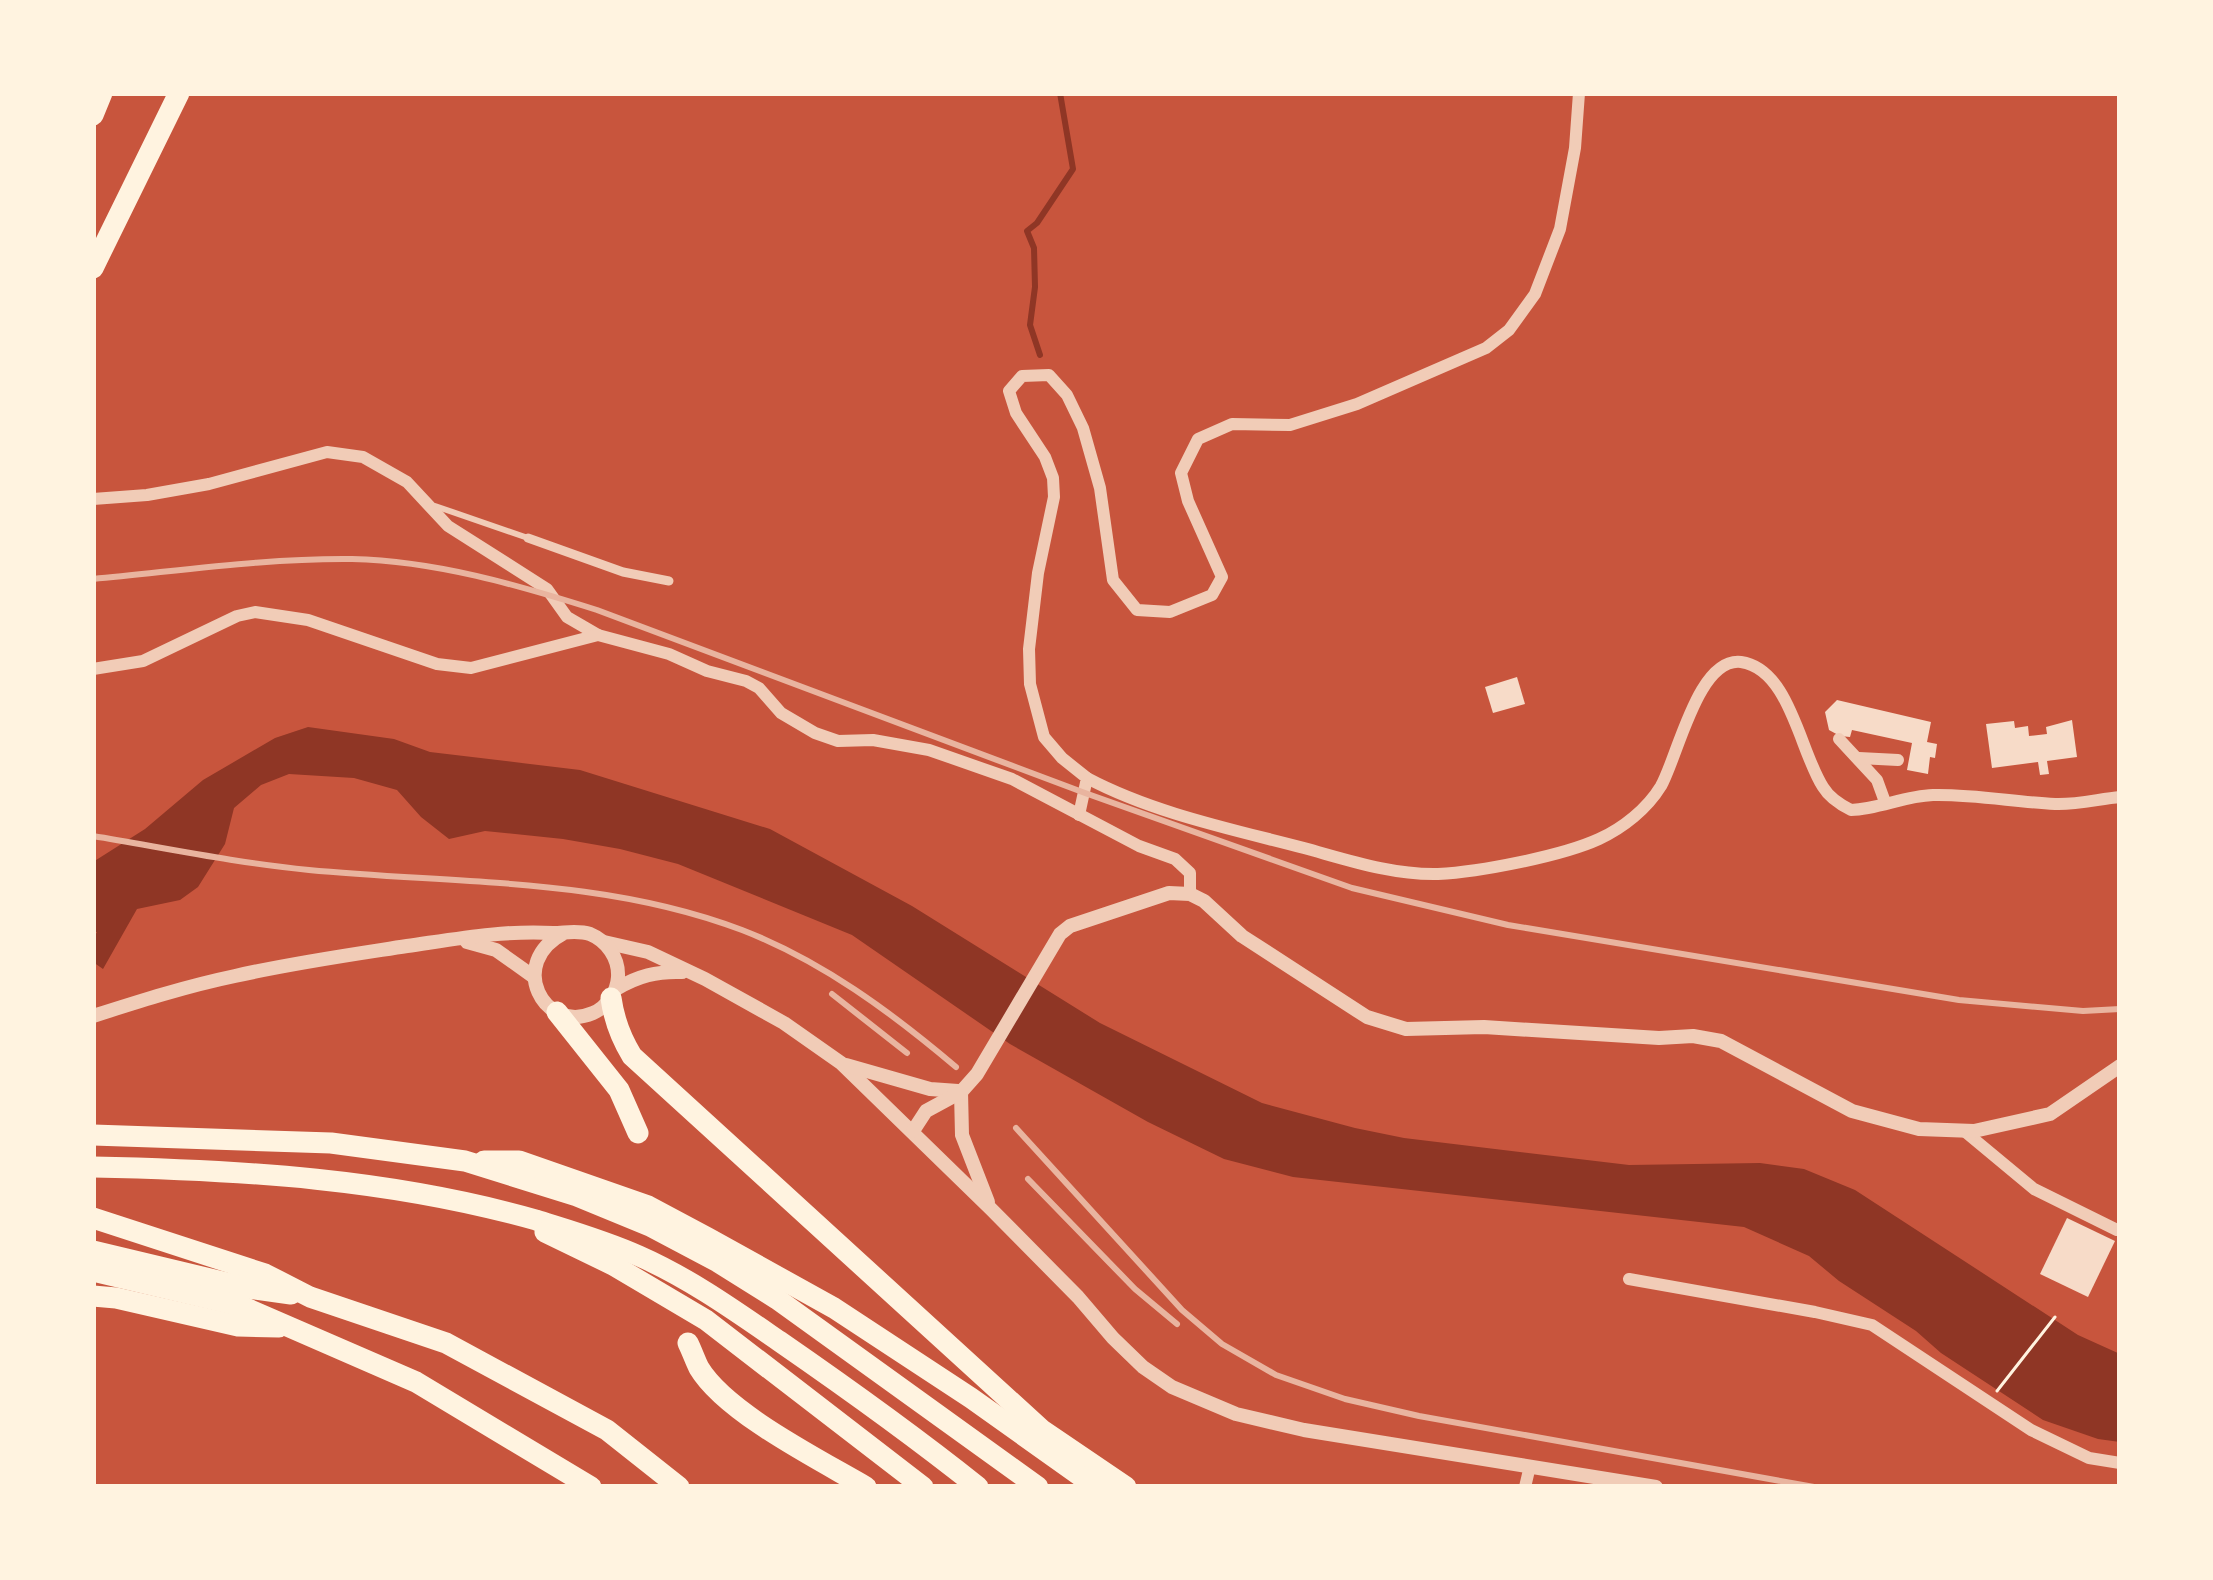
<svg xmlns="http://www.w3.org/2000/svg" width="2213" height="1580" font-family="'Work Sans',sans-serif">
	<style>
		.water { fill: #8f3625 }
		.lines { fill: none; stroke-linecap: round; stroke-linejoin: round }
		.stream { stroke: #8f3625; stroke-width: 6 }
		.building { fill: #f7dbc8 }
		.path { stroke: #fff3e0; stroke-width: 3 }
		.service { stroke: #f1ccb7; stroke-width: 6 }
		.pedestrian { stroke: #f1ccb7; stroke-width: 9 }
		.minor { stroke: #f1ccb7; stroke-width: 12 }
		.tertiary { stroke: #f1ccb7; stroke-width: 14 }
		.motorway { stroke: #fff3e0; stroke-width: 21 }
		.rail { stroke: #e9b49f; stroke-width: 6 }
	</style>
	<rect width="100%" height="100%" fill="#c8553d"/>
	<polygon class="water" points="308,727 394,739 430,752 580,770 770,829 912,906 1100,1023 1262,1103 1355,1128 1404,1138 1629,1165 1760,1163 1804,1169 1855,1190 2078,1335 2120,1354 2120,1442 2098,1439 2043,1420 1941,1353 1916,1331 1839,1281 1809,1256 1744,1227 1293,1177 1224,1159 1148,1122 1010,1044 852,935 678,864 620,849 563,839 485,831 449,839 421,817 397,790 354,778 289,774 261,785 234,808 225,844 198,887 180,900 137,909 103,969 93,962 93,939 97,932 93,933 93,862 145,829 203,780 275,738"/>
	<g class="lines">
		<polyline class="stream" points="1040,355 1030,325 1035,287 1034,248 1027,231 1037,223 1073,169 1060,93"/>
	</g>
	<g class="building">
		<polygon points="1517,677 1525,704 1493,713 1485,687"/>
		<polygon points="1837,700 1931,722 1927,742 1937,744 1935,758 1930,757 1928,774 1907,770 1912,743 1852,730 1850,737 1840,736 1829,730 1825,712"/>
		<polygon points="2072,720 2077,757 2047,761 2049,774 2040,775 2038,762 1992,768 1986,724 2014,721 2015,728 2028,726 2029,736 2047,734 2046,727"/>
		<polygon points="2067,1218 2115,1241 2088,1297 2040,1274"/>
	</g>
	<g class="lines">
		<polyline class="path" points="1997,1391 2055,1317"/>
		<polyline class="service" points="435,506 528,538"/>
		<polyline class="pedestrian" points="528,538 623,572 669,581"/>
		<g class="minor">
			<polyline points="93,499 147,495 209,484 327,452 363,457 407,482 448,526 547,589 567,617 598,635"/>
			<polyline points="93,669 143,661 237,616 255,612 308,620 437,664 471,668 598,635 669,654 707,671 746,681 759,688 781,713 815,733 838,741 873,740 929,750 1012,779 1139,846 1175,859 1190,873 1190,894"/>
			<polyline points="1839,739 1877,780 1885,802"/>
			<polyline points="1859,758 1898,760"/>
			<path d="M1087,778C1153,813 1231,829 1304,848C1348,860 1392,875 1438,874C1479,872 1562,856 1599,839C1623,828 1647,809 1661,786C1678,756 1698,657 1741,662C1790,669 1800,752 1823,787C1829,797 1841,805 1851,810C1879,809 1904,796 1933,795C1974,794 2014,802 2055,804C2076,805 2099,799 2120,797"/>
			<polyline points="1079,815 1087,778 1062,758 1044,737 1030,684 1029,649 1038,573 1054,497 1053,478 1045,457 1016,413 1009,391 1022,376 1049,375 1067,395 1083,428 1100,488 1113,580 1137,610 1170,612 1212,595 1222,577 1188,501 1181,473 1198,439 1232,424 1290,425 1357,404 1486,348 1509,330 1535,294 1560,229 1575,148 1579,93"/>
			<polyline points="1963,1130 2034,1189 2117,1230"/>
			<polyline points="1629,1279 1815,1312 1872,1325 2031,1430 2089,1458 2120,1463"/>
			<polyline points="1525,1487 1530,1466"/>
		</g>
		<g class="tertiary">
			<polyline points="467,942 496,950 534,977"/>
			<polyline points="604,942 648,952 705,979 784,1023 841,1063 991,1209 1078,1297 1113,1338 1143,1367 1172,1387 1236,1414 1304,1430 1656,1487"/>
			<path d="M616,989C638,976 657,971 682,972"/>
			<path d="M93,1016C140,1001 187,986 235,976C292,963 349,955 407,946C456,939 504,930 553,933C565,933 578,930 590,934C607,941 619,958 618,977C617,992 607,1007 593,1013C544,1034 506,963 564,933"/>
			<polyline points="846,1065 930,1089 958,1091"/>
			<polyline points="961,1092 962,1135 988,1202"/>
			<polyline points="913,1131 926,1111 961,1092 977,1074 1060,934 1070,926 1169,893 1190,894 1204,901 1242,936 1367,1017 1406,1029 1484,1027 1659,1038 1693,1036 1721,1041 1852,1111 1919,1129 1974,1131 2050,1114 2120,1066"/>
		</g>
		<g class="motorway">
			<polyline points="93,115 102,93"/>
			<polyline points="93,268 179,93"/>
			<path d="M611,998C614,1020 621,1038 632,1056L1042,1430L1126,1487"/>
			<polyline points="557,1012 619,1090 638,1133"/>
			<polyline points="93,1135 331,1143 465,1161 577,1196 650,1226 718,1262 777,1299 1038,1487"/>
			<polyline points="484,1161 519,1161 648,1206 708,1238 834,1308 971,1398 1096,1487"/>
			<path d="M93,1167C243,1170 391,1179 536,1220C571,1231 606,1241 639,1256C689,1278 734,1310 779,1341C847,1388 914,1436 978,1487"/>
			<polyline points="93,1218 265,1274 310,1297 446,1343 607,1430 679,1487"/>
			<polyline points="545,1232 613,1265 706,1320 923,1487"/>
			<polyline points="93,1251 248,1288 291,1294"/>
			<polyline points="93,1271 241,1306 416,1382 591,1487"/>
			<polyline points="93,1296 116,1298 238,1326 279,1327"/>
			<path d="M688,1343C692,1351 695,1360 699,1368C726,1413 820,1460 866,1487"/>
		</g>
		<g class="rail">
			<path d="M93,579C179,571 266,558 352,559C436,561 518,585 597,610L1085,793L1352,888L1508,925L1959,1000L2083,1011L2120,1009"/>
			<path d="M93,836C165,848 237,863 309,870C455,884 603,877 742,930C822,961 891,1012 956,1067"/>
			<polyline points="832,994 907,1053"/>
			<polyline points="1016,1128 1182,1310 1222,1344 1276,1375 1345,1399 1419,1416 1814,1487"/>
			<polyline points="1028,1179 1135,1289 1177,1324"/>
		</g>
	</g>
	<rect width="2213" height="1580" fill="none" stroke="#fff3e0" stroke-width="192"/>
</svg>
